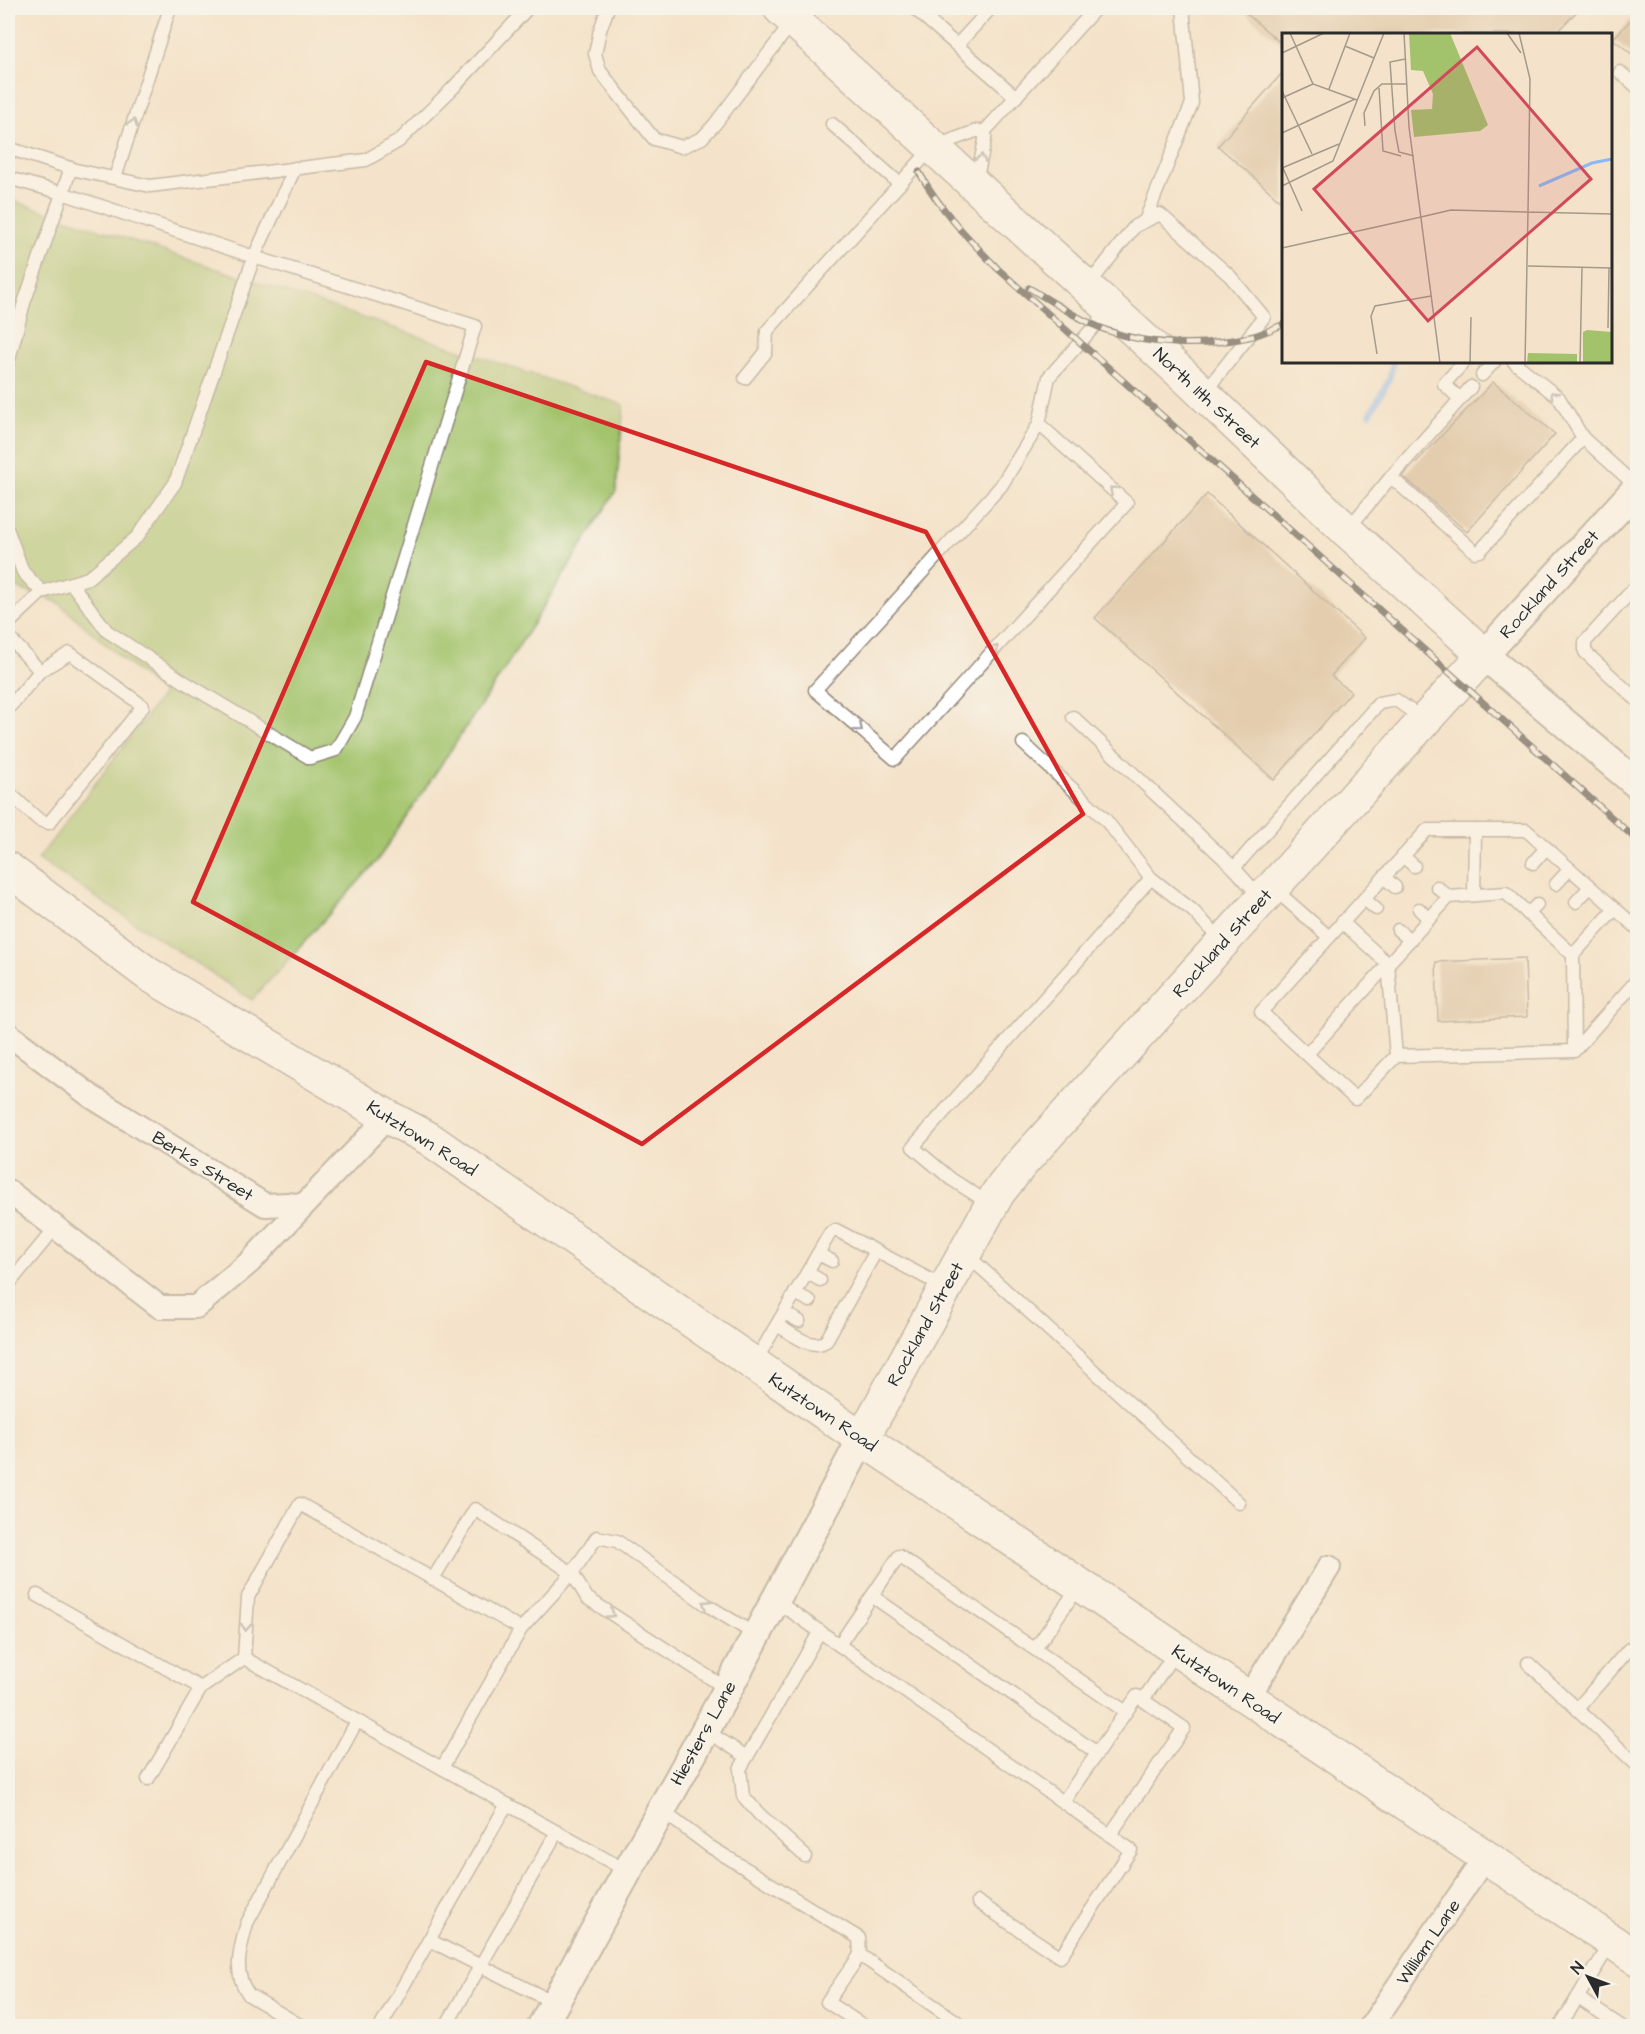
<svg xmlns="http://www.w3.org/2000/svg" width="1645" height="2034" font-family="'Architects Daughter',sans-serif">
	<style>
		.green { fill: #a2c36b; stroke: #66774b; stroke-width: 1.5 }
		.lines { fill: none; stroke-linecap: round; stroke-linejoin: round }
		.stream { stroke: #89baf5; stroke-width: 6 }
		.building { fill: #d0b28e }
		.service-casing { stroke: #90877a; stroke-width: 15 }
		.minor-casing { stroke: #90877a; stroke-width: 26 }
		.tertiary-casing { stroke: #90877a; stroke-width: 32 }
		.secondary-casing { stroke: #90877a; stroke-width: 36 }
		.service { stroke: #fff; stroke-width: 12 }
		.minor { stroke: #fff; stroke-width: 22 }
		.tertiary { stroke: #fff; stroke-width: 28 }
		.secondary { stroke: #fff; stroke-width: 33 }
		.rail-casing { stroke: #2b2b2b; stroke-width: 7 }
		.rail { stroke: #f7f3e8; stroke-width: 4.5; stroke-dasharray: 14; stroke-linecap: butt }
		.oneway { stroke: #a0a0a0 }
		.marked { fill: none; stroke: #d62828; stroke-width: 4.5; stroke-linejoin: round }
		.labels { text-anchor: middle; stroke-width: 4.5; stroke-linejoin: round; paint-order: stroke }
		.street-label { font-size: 18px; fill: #2b2b2b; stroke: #f7f3e8 }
		.inset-river { fill: none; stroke: #89baf5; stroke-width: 3 }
		.inset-road { fill: none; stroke: #a4998a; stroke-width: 1.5 }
		.view { fill: #d1495b; fill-opacity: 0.15; stroke: #d1495b; stroke-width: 3 }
		.inset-edge { fill: none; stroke: #2b2b2b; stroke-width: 3 }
	</style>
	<rect width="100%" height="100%" fill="#f7f3e8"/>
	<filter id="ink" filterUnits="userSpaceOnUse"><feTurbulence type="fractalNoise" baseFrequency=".0167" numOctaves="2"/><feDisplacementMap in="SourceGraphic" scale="12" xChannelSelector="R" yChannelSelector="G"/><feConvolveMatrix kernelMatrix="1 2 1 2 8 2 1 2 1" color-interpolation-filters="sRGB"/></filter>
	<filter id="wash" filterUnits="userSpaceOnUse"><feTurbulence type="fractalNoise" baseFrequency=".008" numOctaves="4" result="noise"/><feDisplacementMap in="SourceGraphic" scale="24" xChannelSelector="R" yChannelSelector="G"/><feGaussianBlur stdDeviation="1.35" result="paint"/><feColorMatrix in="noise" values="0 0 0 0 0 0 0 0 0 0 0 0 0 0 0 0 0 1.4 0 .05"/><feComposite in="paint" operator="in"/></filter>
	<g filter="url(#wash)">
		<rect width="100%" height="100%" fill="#f4e3ca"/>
		<polygon class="green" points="8,199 624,405 616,491 500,676 377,861 252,1000 38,859 163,694 57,602 8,585"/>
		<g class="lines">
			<polyline class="stream" points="1370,414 1389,380 1393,362"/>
		</g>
		<g id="blocks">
			<g class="building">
				<polygon points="1240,8 1580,8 1555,34 1284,34 1284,46"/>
				<polygon points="1638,12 1638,59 1613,39"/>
				<polygon points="1284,71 1284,204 1218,146"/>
				<polygon points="1493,382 1555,434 1467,532 1403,476"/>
				<polygon points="1207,494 1365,638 1331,676 1351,692 1274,780 1095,618"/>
				<polygon points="1525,958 1527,1017 1438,1021 1436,962"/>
			</g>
		</g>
	</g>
	<g filter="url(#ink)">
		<use href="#blocks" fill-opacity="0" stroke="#90877a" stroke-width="1.5"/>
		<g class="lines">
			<defs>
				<g id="service">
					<polyline points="608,8 600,30 595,54 600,71 654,139 682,147 702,138 715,124 794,20"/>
					<polyline points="914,8 1016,97"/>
					<polyline points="957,45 991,8"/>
					<polyline points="1620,72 1638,88"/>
					<polyline points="832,124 899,183"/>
					<polyline points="8,148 76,170 150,186 366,160 399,141 453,88 528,8"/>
					<polyline points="8,178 62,193 254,257 475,326 355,717 336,750 310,758 186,683 107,631 71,583"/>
					<polyline points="115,178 170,8"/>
					<polyline points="976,182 985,140 985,131 1096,8"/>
					<polyline points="1145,221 1192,103 1183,8"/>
					<polyline points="1087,287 1135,226 1160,214 1230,276 1264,317 1204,393"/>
					<polyline points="1514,362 1559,398 1583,438"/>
					<polyline points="8,363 24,303 71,168"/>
					<polyline points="1482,375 1494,362"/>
					<polyline points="745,378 766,352 767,331 933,147 976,131 985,131"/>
					<polyline points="1460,399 1444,384 1464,362"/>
					<polyline points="1039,424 1127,503 895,759 815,690 1001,486 1039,424 1049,377 1110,309"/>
					<polyline points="1391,477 1471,387"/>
					<polyline points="1347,530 1391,477 1475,552 1480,551 1583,438 1637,487"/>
					<polyline points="8,531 23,572 42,592 88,578 137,537 175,483 254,257 295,168"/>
					<polyline points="1638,584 1585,642 1585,652 1638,701"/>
					<polyline points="8,624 42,592"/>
					<polyline points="8,636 40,671 8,709"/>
					<polyline points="1073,717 1234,868 1261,898"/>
					<polyline points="1023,743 1105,819 1151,878"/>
					<polyline points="8,792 39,820 49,823 143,706 70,653 40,671"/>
					<polyline points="1403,856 1414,866"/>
					<polyline points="1533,863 1546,848"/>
					<polyline points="1234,868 1379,703 1396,700 1424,720"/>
					<polyline points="1384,877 1395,887"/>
					<polyline points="1556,884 1570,869"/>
					<polyline points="1437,887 1449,897"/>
					<polyline points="1273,888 1329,937"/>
					<polyline points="1474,895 1475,830"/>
					<polyline points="1364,899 1376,909"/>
					<polyline points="1576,902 1590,887"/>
					<polyline points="1419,909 1429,919"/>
					<polyline points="1528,914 1537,905"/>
					<polyline points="1342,922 1388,964 1449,897 1506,893 1573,955"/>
					<polyline points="1398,930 1410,940"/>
					<polyline points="1574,1051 1573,955 1615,909"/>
					<polyline points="1307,1054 1388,964 1396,1056 1574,1051 1638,979"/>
					<polyline points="1396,1056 1355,1099 1261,1012 1427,830 1526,830 1638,929"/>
					<polyline points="990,1204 951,1179 913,1147 1151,878 1192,910 1222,941"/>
					<polyline points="818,1254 832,1261"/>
					<polyline points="967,1255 1239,1503"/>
					<polyline points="808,1273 820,1280"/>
					<polyline points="8,1285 56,1227"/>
					<polyline points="795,1293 810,1301"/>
					<polyline points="784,1313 799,1321"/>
					<path d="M777,1325C791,1333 811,1351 826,1341L876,1251"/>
					<polyline points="754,1364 830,1233 836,1230 944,1287"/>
					<polyline points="433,1579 521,1629"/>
					<polyline points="37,1595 201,1688 244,1658"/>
					<polyline points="872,1596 899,1556 1126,1712"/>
					<polyline points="775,1600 1131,1850 1060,1957 978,1902"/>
					<polyline points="839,1645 872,1596 1097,1753"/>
					<polyline points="1035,1649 1079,1586"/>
					<polyline points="244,1658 248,1597 300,1504 433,1579 475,1509 572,1573 587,1598 727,1689"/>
					<polyline points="244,1658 627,1871"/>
					<polyline points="1528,1663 1638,1766"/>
					<polyline points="1143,1700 1176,1651"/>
					<polyline points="1577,1709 1629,1649 1638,1652"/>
					<polyline points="705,1730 747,1757"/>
					<polyline points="442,1768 521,1629 572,1573 597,1537 617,1541 707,1605 756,1635"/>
					<polyline points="148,1779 201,1688"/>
					<polyline points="1063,1802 1137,1696 1184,1728 1110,1835"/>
					<polyline points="507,1804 429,1940 555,2003"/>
					<polyline points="661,1810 709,1846 859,1938 860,1955 963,2026"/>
					<polyline points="805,1856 759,1814 743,1796 740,1769 820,1631"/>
					<polyline points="860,1955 827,2002 864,2026"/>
					<polyline points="1578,1998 1621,2026"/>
					<path d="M301,2026L249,1995C232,1973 240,1949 247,1923L357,1721"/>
					<polyline points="381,2026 429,1940"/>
					<polyline points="446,2026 557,1832"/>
					<polyline points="1560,2026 1611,1943"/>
				</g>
				<g id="minor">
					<polyline points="8,1034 92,1097 265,1205 288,1204 303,1206 388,1117"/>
					<polyline points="8,1191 160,1307 196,1307 250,1262 303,1206"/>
					<polyline points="1248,1698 1329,1567"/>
					<polyline points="1371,2026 1485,1857"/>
				</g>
				<g id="tertiary">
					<polyline points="1638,487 1484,655 1638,785"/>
					<polyline points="542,2026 710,1722 862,1439"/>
				</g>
				<g id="secondary">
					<polyline points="780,8 1190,381 1346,530 1484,655 1021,1164 998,1193 862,1439"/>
					<polyline points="8,869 148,974 388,1117 428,1138 862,1439 1638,1959"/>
				</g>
			</defs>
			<use href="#service" class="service-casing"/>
			<use href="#minor" class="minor-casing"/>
			<use href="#tertiary" class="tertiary-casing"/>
			<use href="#secondary" class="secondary-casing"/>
			<use href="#service" class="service"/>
			<use href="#minor" class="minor"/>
			<use href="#tertiary" class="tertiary"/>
			<use href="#secondary" class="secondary"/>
			<defs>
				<g id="rail">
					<path d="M919,172C941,211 967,237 998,269L1638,841"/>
					<path d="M1029,288C1054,303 1078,319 1106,330C1150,346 1204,347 1249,337C1260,335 1272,329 1284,324"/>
				</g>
			</defs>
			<use href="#rail" class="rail-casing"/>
			<use href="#rail" class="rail"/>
		</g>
		<defs><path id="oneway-chevron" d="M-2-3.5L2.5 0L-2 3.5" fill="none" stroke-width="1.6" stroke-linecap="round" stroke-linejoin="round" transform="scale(1.5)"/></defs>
		<g class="oneway">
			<use href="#oneway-chevron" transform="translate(133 123) rotate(-72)"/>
			<use href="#oneway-chevron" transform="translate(981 158) rotate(-78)"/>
			<use href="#oneway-chevron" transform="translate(1554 395) rotate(-136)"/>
			<use href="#oneway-chevron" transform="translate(1113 490) rotate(-138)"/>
			<use href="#oneway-chevron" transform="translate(995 649) rotate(-48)"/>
			<use href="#oneway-chevron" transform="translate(859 728) rotate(40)"/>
			<use href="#oneway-chevron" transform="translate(706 1604) rotate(-147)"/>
			<use href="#oneway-chevron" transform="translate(611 1614) rotate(33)"/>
			<use href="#oneway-chevron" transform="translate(246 1627) rotate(94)"/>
		</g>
	</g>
	<path d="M0 0H1645V2034H0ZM426,362L926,532L1083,814L642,1144L193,902Z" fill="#f4e3ca" fill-opacity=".55" fill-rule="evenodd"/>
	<path class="marked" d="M426,362L926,532L1083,814L642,1144L193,902Z"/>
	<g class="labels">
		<g class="street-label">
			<text transform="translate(1207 398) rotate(43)" y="6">North 11th Street</text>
			<text transform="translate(1549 584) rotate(-48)" y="6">Rockland Street</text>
			<text transform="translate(1222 943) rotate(-48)" y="6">Rockland Street</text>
			<text transform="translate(422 1138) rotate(32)" y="6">Kutztown Road</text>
			<text transform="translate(203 1166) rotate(32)" y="6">Berks Street</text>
			<text transform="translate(925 1324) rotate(-61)" y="6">Rockland Street</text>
			<text transform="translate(823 1412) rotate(34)" y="6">Kutztown Road</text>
			<text transform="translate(1226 1684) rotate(34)" y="6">Kutztown Road</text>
			<text transform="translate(703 1733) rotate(-61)" y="6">Hiesters Lane</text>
			<text transform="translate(1428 1942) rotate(-56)" y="6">William Lane</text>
		</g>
	</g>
	<g transform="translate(1282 33)">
		<rect width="330" height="330" fill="#f4e3ca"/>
		<path d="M127,0H168L206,92L198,98L132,104L129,77L150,76L151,61L141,38L129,37ZM305,297L330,299V330H301V299ZM246,320L295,321V330H245Z" fill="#a2c36b"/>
		<path class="inset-river" d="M257,153L310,130L330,126"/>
		<path class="inset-road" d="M8,0L31,51L75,67M122,0L127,94L158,330M225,0L239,20M63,13L92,25M0,20L42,0M123,26L108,29L113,98L117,119L132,123M97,55L101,118L119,123M47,56L68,0M0,58L30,121M0,65L31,51M83,93L82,80L92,58L100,51H124M0,100L73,66M0,135L57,111M1,135L20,178M0,153L51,128L102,0M139,184L169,177L246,179L248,46L237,0M0,215L139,184M246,233L330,235M326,295L327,235M95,321L89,283L93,273L149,263M188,330L189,284M243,330L246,179L330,181M298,330L300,235"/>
		<path class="view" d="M195,14L309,146L146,288L32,156Z"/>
		<rect width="330" height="330" class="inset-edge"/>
	</g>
	<rect width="1645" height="2034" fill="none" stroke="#f7f3e8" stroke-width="30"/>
	<g transform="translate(1588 1977) rotate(311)" stroke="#f7f3e8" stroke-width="4.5" paint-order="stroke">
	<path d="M0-4.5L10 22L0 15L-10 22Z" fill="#2b2b2b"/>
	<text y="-9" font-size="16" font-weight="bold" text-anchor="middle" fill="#2b2b2b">N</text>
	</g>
</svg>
